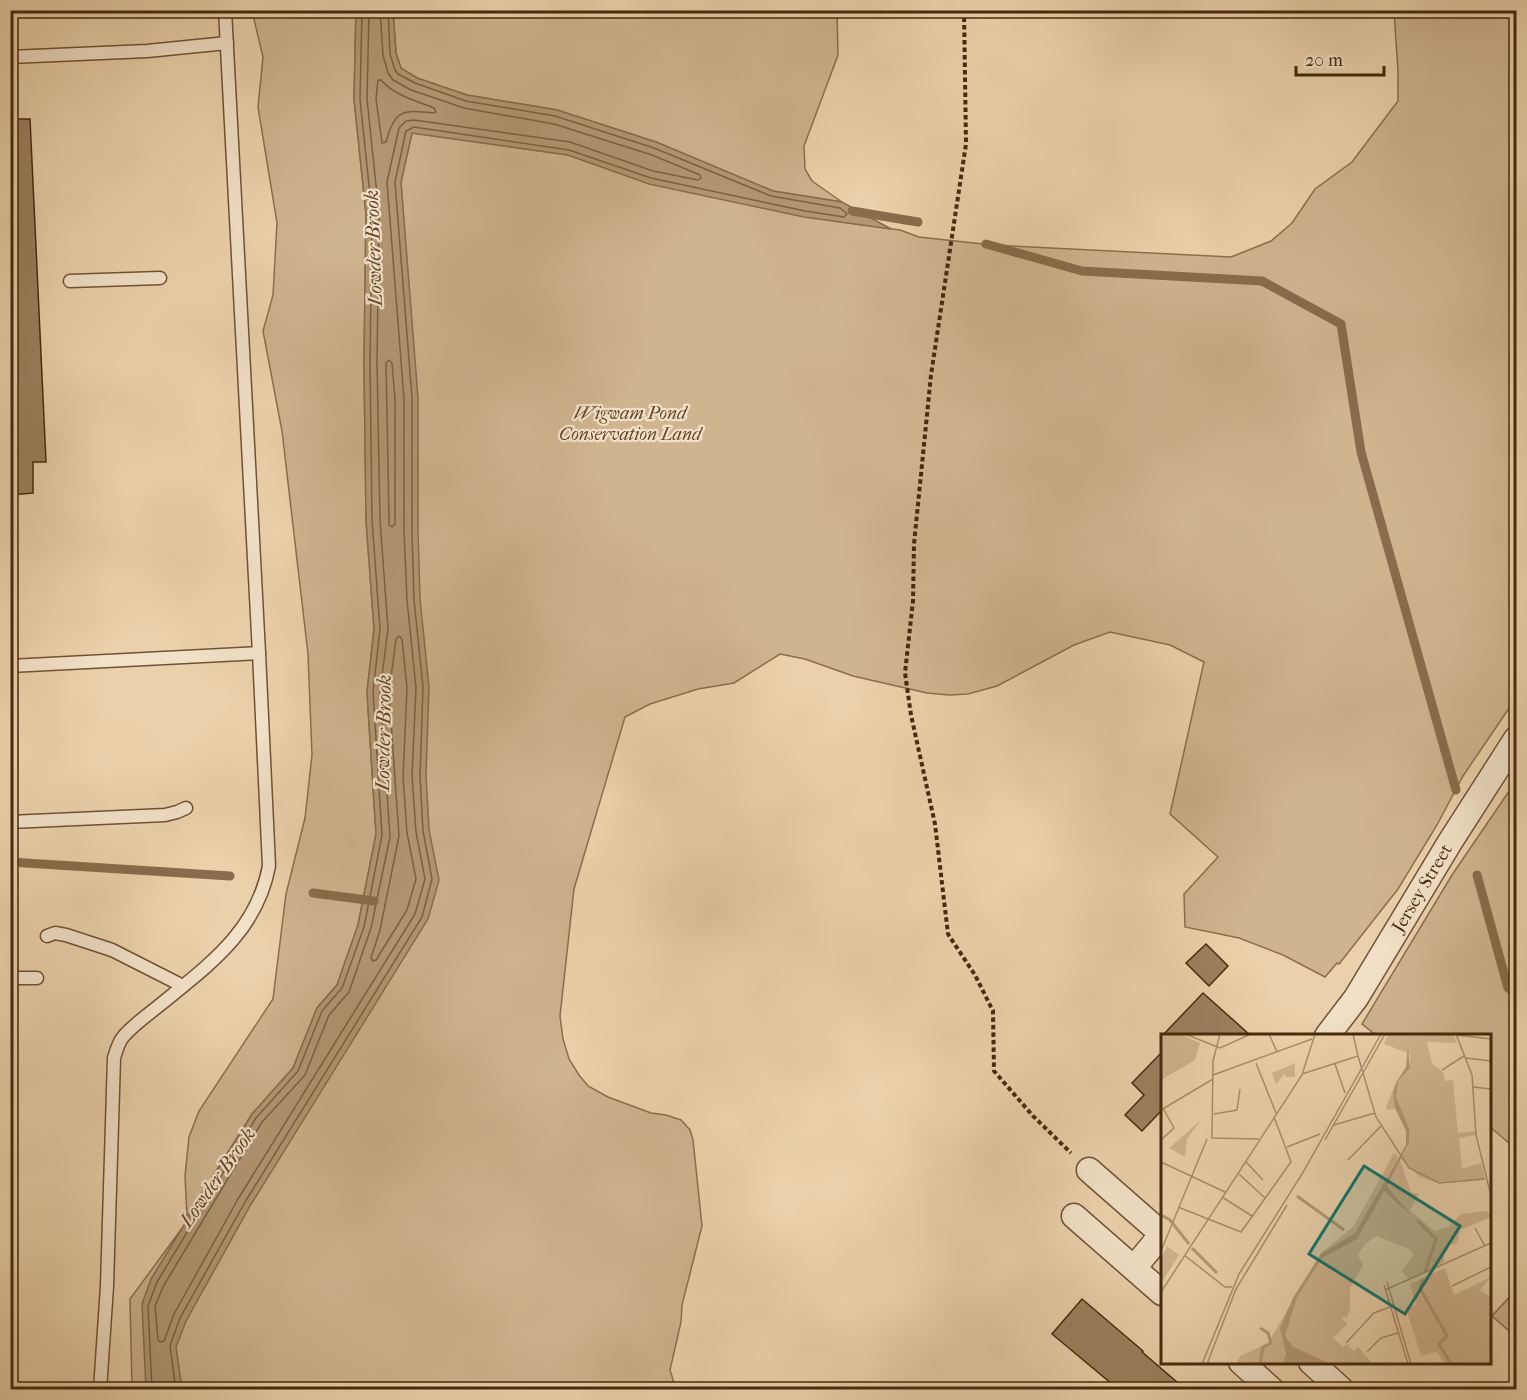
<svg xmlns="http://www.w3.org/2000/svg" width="1527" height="1400" font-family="'IM FELL French Canon',serif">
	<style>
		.green { fill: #cfb490; stroke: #8b6e4e; stroke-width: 1.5 }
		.water { fill: #b39875; stroke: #886c4b; stroke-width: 1.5 }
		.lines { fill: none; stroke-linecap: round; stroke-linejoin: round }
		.shore { stroke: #7d6041; stroke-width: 1.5 }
		.stream { stroke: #886c4b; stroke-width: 9 }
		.building { fill: #9c805f; stroke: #47290d; stroke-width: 1.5 }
		.service-casing { stroke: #705334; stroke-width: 15 }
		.minor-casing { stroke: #705334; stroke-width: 27 }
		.path { stroke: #47290d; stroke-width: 4; stroke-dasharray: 4.5 3; stroke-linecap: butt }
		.service { stroke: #f2e1c8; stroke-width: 12 }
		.minor { stroke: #f2e1c8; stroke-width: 24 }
		.labels { text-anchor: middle; stroke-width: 4.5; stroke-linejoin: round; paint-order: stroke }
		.park-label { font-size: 18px; font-style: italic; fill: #624527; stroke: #f2e1c8 }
		.street-label { font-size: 18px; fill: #47290d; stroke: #f2e1c8 }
		.water-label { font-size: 20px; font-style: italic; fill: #624527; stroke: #f2e1c8 }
		.inset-river { fill: none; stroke: #b39875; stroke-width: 3 }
		.inset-road { fill: none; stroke: #a98e6c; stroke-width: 1.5 }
		.view { fill: #0f766e; fill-opacity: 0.15; stroke: #0f766e; stroke-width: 3 }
		.inset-edge { fill: none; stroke: #47290d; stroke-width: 3 }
	</style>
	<rect width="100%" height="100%" fill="#ebd1ab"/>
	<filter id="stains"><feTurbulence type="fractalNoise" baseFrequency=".00333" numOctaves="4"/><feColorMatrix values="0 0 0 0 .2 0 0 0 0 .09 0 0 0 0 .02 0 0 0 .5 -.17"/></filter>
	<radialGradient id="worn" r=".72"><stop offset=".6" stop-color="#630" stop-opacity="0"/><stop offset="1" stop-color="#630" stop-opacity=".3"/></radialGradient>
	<g class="green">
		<polygon points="252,11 356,11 354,99 366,214 364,363 366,520 374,629 367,692 376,834 358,925 337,985 317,1008 293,1068 252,1114 187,1217 185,1176 189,1137 199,1111 273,999 286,894 305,818 312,755 308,654 282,431 263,331 273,295 277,223 258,107 263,57"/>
		<polygon points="393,11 837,11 838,55 804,146 805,169 812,181 842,202 773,191 656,142 557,110 467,95 417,78 401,69 396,53"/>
		<polygon points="1394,11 1516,11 1516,698 1463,776 1437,825 1398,889 1339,964 1337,963 1325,977 1283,955 1239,938 1185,927 1184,894 1218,857 1170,814 1204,662 1170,645 1110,632 1074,645 997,686 968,694 949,695 927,693 853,676 805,659 780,654 734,683 698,689 650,704 625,717 574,889 560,1016 563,1039 569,1059 579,1075 588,1086 608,1097 651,1113 666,1115 681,1120 690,1130 693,1140 702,1226 682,1305 681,1322 670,1370 676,1389 132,1389 130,1299 399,933 410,319 401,182 412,133 568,155 594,164 835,221 900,230 919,237 992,245 1231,257 1271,241 1292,223 1315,189 1352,162 1398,101 1398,71"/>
		<polygon points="1516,781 1516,1149 1490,1127 1490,1036 1376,1035 1362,1024 1452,875"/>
		<polygon points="1516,1290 1516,1337 1492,1316"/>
	</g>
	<polygon class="water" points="356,11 393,11 396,53 401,68 417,78 467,95 557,110 656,142 773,191 842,202 891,229 804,217 649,184 568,155 412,133 401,182 418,398 418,531 420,599 429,687 426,775 429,830 439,880 428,919 250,1206 186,1321 176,1347 182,1389 146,1389 142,1304 151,1279 252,1114 293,1068 317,1008 337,985 358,925 376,834 367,692 374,629 366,520 364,363 366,214 354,99"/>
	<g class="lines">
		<g class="shore">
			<polyline points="369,10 367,99 379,214 377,363 380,520 388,629 380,692 390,837 371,928 349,992 329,1015 305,1075 262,1122 164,1285 155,1306 158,1340 160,1342 164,1341 174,1314 238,1199 415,914 425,879 416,832 412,776 416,688 407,600 404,532 404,399 387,182 399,128 406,121 414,120 570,142 653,171 698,180 701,178 700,175 652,155 554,124 464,108 411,90 393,80 388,73 383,55 380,10"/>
			<path d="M378,80H381C394,95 416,101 434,108L436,112L433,113C402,109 394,111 386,142L382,143L376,99Z"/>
			<polygon points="389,360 392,363 395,399 395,524 392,527 389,525 389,519 386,363"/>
			<polygon points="399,636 402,639 407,688 403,777 407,833 416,879 407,910 376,960 373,961 371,958 380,930 399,836 389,692 396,639"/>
			<polyline points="152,1390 148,1306 157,1282 256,1118 298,1071 322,1011 342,988 364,927 382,835 373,692 380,629 372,520 370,363 372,214 360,99 362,10"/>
			<polyline points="176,1390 170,1346 180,1318 245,1202 422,917 432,879 423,831 420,776 423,687 414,600 412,532 412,398 395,182 406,131 414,127 569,150 651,178 805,211 844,217 847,214 840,208 771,196 654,148 555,116 466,101 415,83 398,74 395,70 390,54 388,10"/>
		</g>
		<g class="stream">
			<polyline points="852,211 918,222"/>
			<polyline points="986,244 1082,271 1262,281 1341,324 1361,452 1456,790"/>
			<polyline points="10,862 230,876"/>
			<polyline points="1477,875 1508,988 1516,993"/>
			<polyline points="313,893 374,901"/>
		</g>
	</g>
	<g class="building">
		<polygon points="10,119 30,119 46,462 33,462 33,493 10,495"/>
		<polygon points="1206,944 1228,966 1209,986 1186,963"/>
		<polygon points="1203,993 1250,1035 1163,1035"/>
		<polygon points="1162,1052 1162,1112 1161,1111 1142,1131 1125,1115 1144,1095 1132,1083"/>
		<polygon points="1082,1299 1143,1351 1142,1352 1185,1389 1118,1389 1052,1334"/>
	</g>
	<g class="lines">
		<defs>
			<g id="service">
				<polyline points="10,57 147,51 227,43"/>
				<polyline points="70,281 160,278"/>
				<polyline points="10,666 259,653"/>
				<polyline points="10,822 165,815 177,812 186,808"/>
				<polyline points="47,936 55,933 66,935 112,950 183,986"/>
				<polyline points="10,978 37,978"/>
				<path d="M100,1390L107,1286L114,1058C116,1052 118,1043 123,1037C133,1025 149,1014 161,1004C209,965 257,931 269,866L259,653L225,10"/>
			</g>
			<g id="minor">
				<polyline points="1327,1036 1356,998 1450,842 1516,739"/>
				<polyline points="1089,1170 1162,1234 1134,1268"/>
				<polyline points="1074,1216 1162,1293"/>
				<polyline points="1241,1362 1272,1390"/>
				<polyline points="1311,1362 1342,1390"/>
			</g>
		</defs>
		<use href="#service" class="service-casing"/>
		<use href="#minor" class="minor-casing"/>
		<polyline class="path" points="964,10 966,144 931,375 914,544 913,601 905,673 911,715 935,824 948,934 975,975 993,1011 994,1071 1033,1116 1071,1153"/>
		<use href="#service" class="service"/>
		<use href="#minor" class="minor"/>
	</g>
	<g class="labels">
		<g class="park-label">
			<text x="630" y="419">Wigwam Pond<tspan x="630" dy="21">Conservation Land</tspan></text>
		</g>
		<g class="street-label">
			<text transform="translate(1422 888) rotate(-59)" y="6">Jersey Street</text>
		</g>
		<g class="water-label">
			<text transform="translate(373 248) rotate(-92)" y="7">Lowder Brook</text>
			<text transform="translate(383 733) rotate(-89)" y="7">Lowder Brook</text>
			<text transform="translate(217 1177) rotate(-55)" y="7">Lowder Brook</text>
		</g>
	</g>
	<g transform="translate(1161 1034)">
		<rect width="330" height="330" fill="#ebd1ab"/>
		<path d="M0,0H19L39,9L34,26L0,46ZM227,0H292L296,9L266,8L271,29L282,38L284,47L292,46L297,99L315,97V101L298,104L301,135L320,129L324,145L274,148L258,142L240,125L247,113L248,95L236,74L226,76L225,73L236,47L249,31V20L223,10ZM134,29V43H125L123,40L115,51L111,39ZM40,86L26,105L24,123L8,114ZM233,119L237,123L234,129L211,171L224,156L274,197L287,193L300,180L326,177L330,183L299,196L296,209L289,211L283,219V228L248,246L241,237L253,221L248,215L216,202L204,210L197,221L202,231L189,254V275L186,283H180L186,290L172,304L182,313L186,310L193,317L197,313L212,330H75L79,322L107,309L160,219L193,192ZM239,126L250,158L258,160L248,178L226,152ZM6,212L18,221L0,250V225ZM284,234L293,261L330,243L319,256L330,263V330H283L276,318L260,322L245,274L255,271L249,250Z" fill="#cfb490"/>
		<path d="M247,13L249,34L237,47L235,63L248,95V109L226,152L250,181L223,157L196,205L161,224L136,263L124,302L132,313L170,330H122L125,319L119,294L132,264L160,220L194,199L245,111V97L234,74L232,58L236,47L245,33Z" fill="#b39875"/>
		<path class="inset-river" d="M136,162L183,196M0,181L9,186L28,210M256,186L275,205L264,238M31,214L56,239M262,245L259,254L286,302L278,310L290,330M99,294L107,299L110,309L102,313L99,330"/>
		<path class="inset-road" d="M24,0L59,14L90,0M59,0L52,27L51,104L98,105M108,0L116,18M192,0L197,22M295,0L311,41L315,101L330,162M295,1L330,5M197,22L215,83L248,134L278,149L324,145M305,24L330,27M95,29L115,79M174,30L184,59M281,36L303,22M141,40L197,22M52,41L151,5M312,53L330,55M0,76L52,45M53,80L76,76L79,55M173,91L214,79M0,106L13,94L2,74M164,106L224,0M126,113L159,100M187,126L220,92M0,128L64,158M85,128L102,146M78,140L104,164M61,163L91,182M17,173L80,198L130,128L113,83M314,194L324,212M0,217L46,105M23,221L64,253H71M226,248L250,330M223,251L247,330M291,252L330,233M224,256L330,209M0,258L141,41L154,0M185,309L213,279L229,273M206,318L220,304L237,299M41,330L78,240L141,140L220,0M46,330L75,255L126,171"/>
		<path class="view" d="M203,132L299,192L244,280L148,220Z"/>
		<rect width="330" height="330" class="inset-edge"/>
	</g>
	<rect width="1527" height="1400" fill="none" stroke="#ebd1ab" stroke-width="36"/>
	<rect x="12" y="12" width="1503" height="1376" fill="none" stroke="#47290d" stroke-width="3"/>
	<rect x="18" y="18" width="1491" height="1364" fill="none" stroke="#47290d" stroke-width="1.5"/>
	<path d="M1296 66v9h88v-9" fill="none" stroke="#47290d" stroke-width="3"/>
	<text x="1305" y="66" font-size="18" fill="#47290d" stroke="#f2e1c8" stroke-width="4.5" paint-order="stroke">20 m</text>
	<rect width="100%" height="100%" filter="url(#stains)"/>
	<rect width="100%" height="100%" fill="url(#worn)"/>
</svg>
